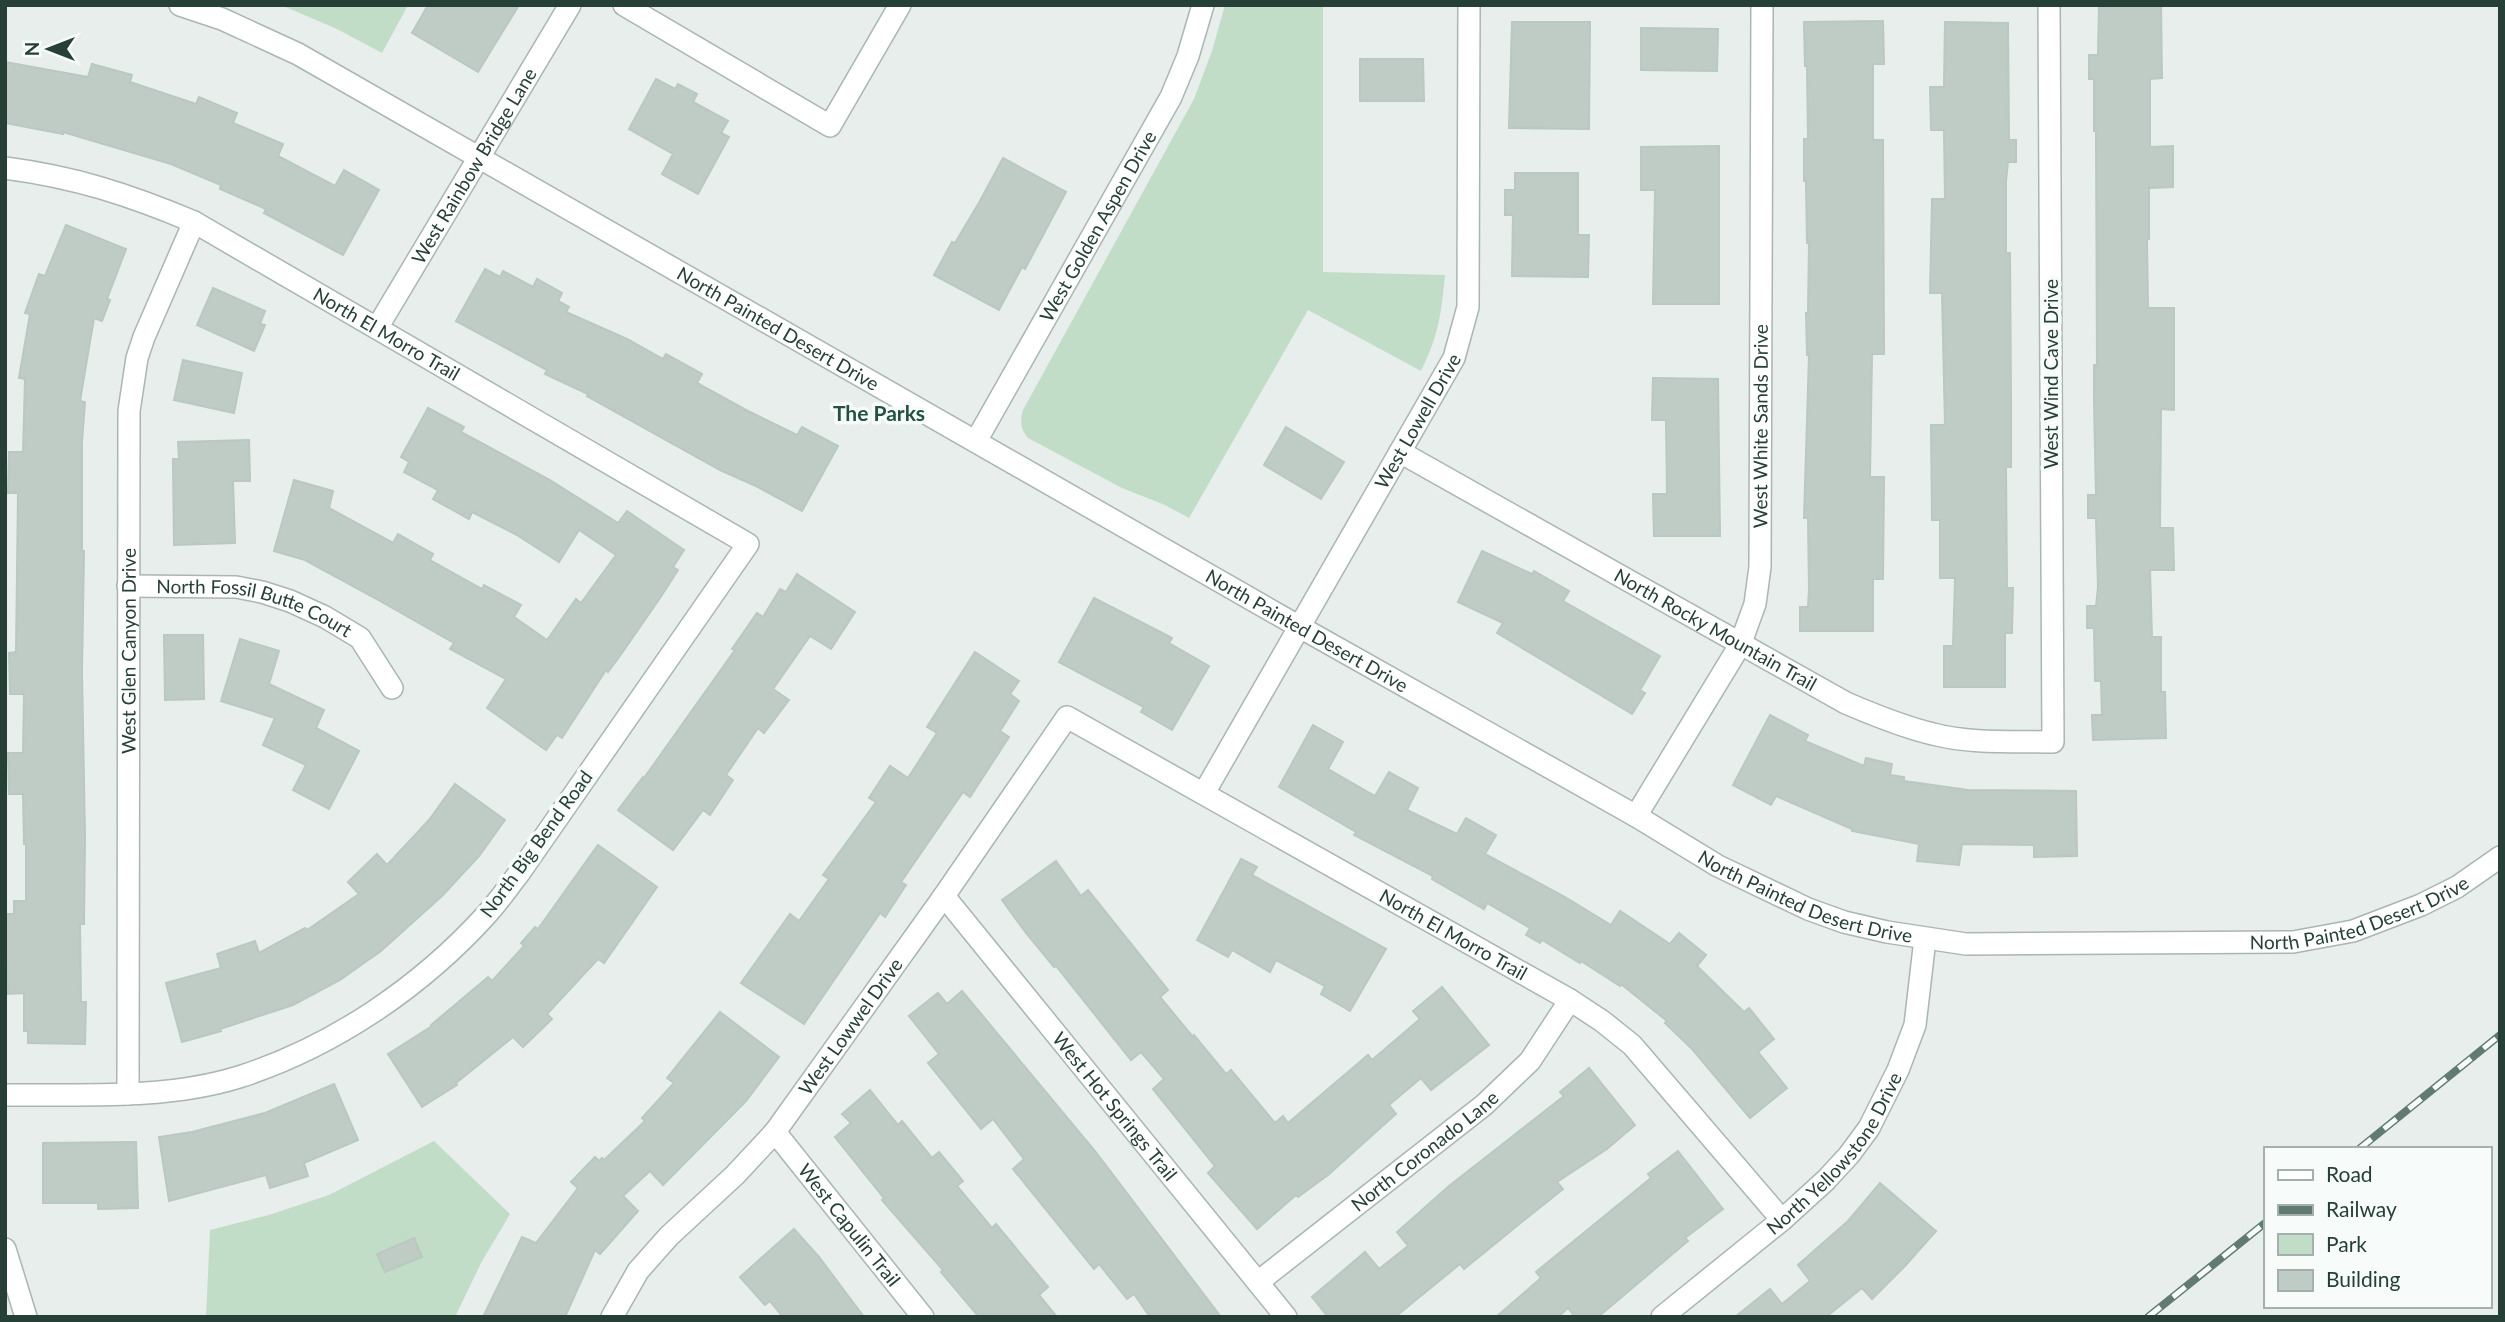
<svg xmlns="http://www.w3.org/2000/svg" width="2505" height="1322" font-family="Lato,sans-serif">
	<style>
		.green { fill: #c1ddc8 }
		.building { fill: #bfccc6; stroke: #b9c8c1; stroke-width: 2 }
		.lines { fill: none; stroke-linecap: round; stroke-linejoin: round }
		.minor-casing { stroke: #a9b6b2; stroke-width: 24 }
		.minor { stroke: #fff; stroke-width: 21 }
		.rail-casing { stroke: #617b73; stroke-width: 8 }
		.rail { stroke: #f7fbf9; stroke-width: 5; stroke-dasharray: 16; stroke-linecap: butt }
		.labels { text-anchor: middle; stroke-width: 7; stroke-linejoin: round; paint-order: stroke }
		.street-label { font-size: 19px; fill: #264038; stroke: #f7fbf9 }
		.neighbourhood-label { font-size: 21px; font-weight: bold; fill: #235144; stroke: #f7fbf9 }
	</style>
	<rect width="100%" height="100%" fill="#e7eeeb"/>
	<g class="green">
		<polygon points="281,5 408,5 382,53 337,29"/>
		<path d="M1225,5H1323V272L1445,275C1441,315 1439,334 1421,371L1308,310L1189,518L1165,505L1122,488L1028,438C1020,428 1020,421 1023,410L1194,99L1212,51Z"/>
		<polygon points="434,1141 510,1214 481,1263 455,1317 206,1317 210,1230 269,1215 329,1195"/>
	</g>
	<g class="building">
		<polygon points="428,5 519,5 478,72 412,33"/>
		<polygon points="2099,5 2161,5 2162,78 2150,79 2150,147 2173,146 2173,187 2149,188 2149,239 2147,239 2148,308 2174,308 2174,410 2161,409 2160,528 2173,528 2174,570 2150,570 2152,637 2161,637 2161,692 2165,692 2166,738 2093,740 2092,715 2102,715 2101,681 2095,681 2094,628 2087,628 2087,606 2096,606 2098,587 2096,518 2088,518 2088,495 2096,495 2094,403 2094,365 2097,365 2096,131 2094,131 2094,79 2089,79 2089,55 2098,55"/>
		<polygon points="1883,21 1884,64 1873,64 1873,140 1883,140 1884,354 1872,354 1870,477 1884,477 1883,579 1873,579 1873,631 1800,631 1800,607 1808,607 1809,588 1808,518 1804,518 1809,355 1807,355 1806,313 1808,313 1809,243 1807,243 1806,181 1804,181 1804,139 1808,139 1807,66 1805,66 1804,22"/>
		<polygon points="1512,22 1590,22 1589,129 1509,128"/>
		<polygon points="1945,22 2008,23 2009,140 2016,140 2016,162 2008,162 2006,181 2006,253 2010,253 2011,406 2011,467 2006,467 2007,588 2013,588 2012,633 2005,633 2005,687 1944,687 1944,646 1953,646 1955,578 1940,578 1940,520 1932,520 1931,425 1945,425 1942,293 1930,293 1932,199 1945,199 1944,130 1931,130 1930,87 1944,87"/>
		<polygon points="1641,28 1718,29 1717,71 1641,70"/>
		<polygon points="1360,59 1423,59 1424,101 1360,101"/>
		<polygon points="5,62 88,77 92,64 132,75 130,82 196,104 199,97 237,113 233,123 283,144 278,156 335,186 344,170 379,190 343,255 264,213 266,209 220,189 221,185 171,164 63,132 63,134 5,123"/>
		<polygon points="656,79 675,89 678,84 697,94 693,102 728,121 721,133 729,137 698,194 662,174 673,154 629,129"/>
		<polygon points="1719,146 1719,304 1653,304 1655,190 1641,190 1641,147"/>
		<polygon points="1003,158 1066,192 1025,269 1022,267 999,310 934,275 952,242 955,243 980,201"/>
		<polygon points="1515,173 1578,173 1578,235 1589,235 1588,277 1512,276 1513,215 1505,215 1505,190 1515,190"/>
		<polygon points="66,225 126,249 107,299 110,300 102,321 94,318 80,401 85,402 82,442 82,551 84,551 82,672 85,837 84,924 80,924 81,1002 86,1002 85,1044 28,1043 28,1031 24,1031 24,993 8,994 6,943 6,914 14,914 14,901 26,901 26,844 24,844 23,794 9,794 8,753 23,753 24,694 10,694 9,653 16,652 18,493 8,493 9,452 23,452 25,379 19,378 30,314 25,313 39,274 45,276"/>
		<polygon points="485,269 500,277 503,271 533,287 537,279 562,293 558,301 569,307 566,312 627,339 663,359 666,354 702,374 697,383 746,410 797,435 802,427 838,446 802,511 756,486 720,470 587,396 588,394 545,374 547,370 456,321"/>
		<polygon points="213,288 265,311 260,324 265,325 254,351 197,325"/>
		<polygon points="183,360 242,373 234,413 174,400"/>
		<polygon points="1653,378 1718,379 1720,536 1654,536 1653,494 1667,494 1666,420 1652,420"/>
		<polygon points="428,408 464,427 461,432 550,480 618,523 627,511 684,550 673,567 678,570 660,598 622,653 608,672 606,670 562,738 557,735 546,750 487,708 506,679 450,649 454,643 380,601 305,560 274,551 294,480 333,491 329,508 393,543 398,534 433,554 430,560 482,589 484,585 521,605 514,617 547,640 576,599 581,603 616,555 579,530 559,562 517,535 472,512 469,519 433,499 438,490 404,472 409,462 401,457"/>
		<polygon points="1286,427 1344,462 1321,499 1264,465"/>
		<polygon points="249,440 250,481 233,481 235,543 174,545 173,459 179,459 178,442"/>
		<polygon points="1482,551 1532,574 1534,571 1569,591 1563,601 1660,656 1640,690 1645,693 1632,714 1497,633 1503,623 1458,602"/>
		<polygon points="797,574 855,612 831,649 810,636 773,689 789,700 764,733 758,728 726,775 733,780 710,815 703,810 673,850 618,810 643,777 644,778 735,650 732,649 757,613 763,617 780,589 786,592"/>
		<polygon points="1094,598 1172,638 1169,643 1209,666 1172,730 1141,712 1144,707 1059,662"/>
		<polygon points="164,635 203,635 204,699 165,700"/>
		<polygon points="240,639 279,651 269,684 324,710 316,728 359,751 329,809 293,790 306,765 263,745 275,718 221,701"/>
		<polygon points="975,652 1019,681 1010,694 1019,701 1000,731 1009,737 970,797 963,792 901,882 906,885 885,917 880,913 804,1024 741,983 790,914 799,921 829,879 823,875 876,802 869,798 890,766 908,778 937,733 927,727"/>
		<polygon points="1770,715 1808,735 1805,741 1864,766 1866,758 1892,764 1890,775 1904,777 1904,781 1968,790 2076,791 2077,856 2034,857 2034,845 1962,844 1959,865 1917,861 1919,844 1852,831 1852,829 1776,796 1771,805 1733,785"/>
		<polygon points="1313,725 1343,742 1328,769 1375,796 1389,772 1418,788 1407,810 1457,834 1466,818 1496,835 1485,854 1565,897 1611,925 1620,911 1670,944 1679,933 1706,955 1697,966 1744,1012 1749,1008 1774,1039 1758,1052 1787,1088 1750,1118 1693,1050 1665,1023 1667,1021 1621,984 1620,986 1581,961 1580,963 1542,940 1540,943 1526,935 1530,928 1487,903 1484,909 1432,879 1433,876 1354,835 1356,832 1279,787"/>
		<polygon points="455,784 505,820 479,856 442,896 381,951 340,980 293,1005 220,1029 221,1031 182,1042 166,983 221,968 217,954 255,941 259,953 305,928 307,930 359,894 348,882 377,854 387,865 429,820"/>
		<polygon points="598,845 657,887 604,963 598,959 547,1014 552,1019 523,1047 513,1037 456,1083 457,1085 422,1107 388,1054 432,1026 431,1025 488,977 492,981 524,946 521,943 535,927 538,929"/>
		<polygon points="1241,859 1257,867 1252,875 1386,949 1350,1011 1321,994 1325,986 1276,960 1270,972 1232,950 1228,957 1197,940"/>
		<polygon points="1056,861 1081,896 1088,890 1168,990 1160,997 1193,1037 1194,1035 1226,1074 1231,1070 1275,1123 1283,1116 1288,1123 1368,1055 1372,1060 1420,1019 1413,1011 1442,987 1489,1045 1431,1090 1421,1078 1389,1105 1396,1114 1328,1175 1298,1197 1296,1195 1257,1229 1208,1173 1215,1166 1153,1089 1164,1079 1141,1052 1131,1060 1056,966 1054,967 1026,933 1002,900"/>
		<polygon points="962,991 1095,1151 1221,1317 1150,1317 1134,1294 1127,1299 1099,1264 1094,1269 1013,1169 1024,1159 993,1119 981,1129 928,1063 939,1054 909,1016 938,993 947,1004"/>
		<polygon points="720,1012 779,1057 746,1101 663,1185 650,1171 623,1196 638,1211 600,1254 595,1250 565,1317 483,1317 522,1237 536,1243 578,1188 571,1182 595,1157 599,1161 602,1158 604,1160 645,1121 642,1118 674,1083 667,1078"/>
		<polygon points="1589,1068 1635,1125 1607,1149 1557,1182 1563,1189 1523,1221 1464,1269 1460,1264 1395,1317 1328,1317 1312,1297 1365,1252 1379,1269 1408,1246 1397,1232 1449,1186 1564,1096 1560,1092"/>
		<polygon points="334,1084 358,1140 304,1163 308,1176 270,1188 266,1175 169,1201 159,1137 192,1132 265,1113"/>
		<polygon points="870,1090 898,1125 902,1121 932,1158 939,1152 963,1181 957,1186 992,1228 996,1224 1048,1287 1039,1295 1057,1317 979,1317 941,1272 943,1270 882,1200 884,1198 835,1137 851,1123 842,1114"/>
		<polygon points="136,1142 138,1208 98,1209 98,1203 43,1203 43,1143"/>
		<polygon points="1678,1151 1723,1209 1685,1238 1688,1241 1598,1317 1575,1317 1568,1308 1558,1317 1496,1317 1541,1278 1536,1272 1651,1178 1648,1174"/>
		<polygon points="1880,1183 1936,1231 1905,1266 1872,1299 1862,1288 1826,1317 1735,1317 1770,1289 1782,1304 1810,1281 1798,1265 1848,1221"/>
		<polygon points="794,1229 819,1257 864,1317 783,1317 770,1301 765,1305 740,1277"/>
		<polygon points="414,1238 422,1257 385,1272 377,1254"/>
	</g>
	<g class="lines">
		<defs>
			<g id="minor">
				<path id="s1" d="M180,5L222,19L298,54L1298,626L1636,816L1718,866L1808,909L1844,922L1887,932L1966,944L2293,942L2353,931L2421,905L2457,887L2500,857"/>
				<polyline points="624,5 830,126 900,5"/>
				<path id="s2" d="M5,168C75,177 130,195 194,222L748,544L520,872C509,886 499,901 487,914C421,987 333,1047 239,1077C165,1100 82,1094 5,1095"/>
				<path id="s3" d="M377,328L570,5"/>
				<path id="s4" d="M976,441L1171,97L1188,56L1203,5"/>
				<path id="s5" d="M1400,452L1846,703C1874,715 1903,727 1933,734C1971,744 2014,741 2053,742L2049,5"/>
				<path id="s6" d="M128,586L236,587L262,592L290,601L325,617L360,638L392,688"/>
				<path id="s7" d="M1204,793L1454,358L1468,307L1469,5"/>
				<path id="s8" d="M1636,816L1740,645L1755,604L1760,567L1762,5"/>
				<path id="s9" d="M944,896L1286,1317"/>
				<path id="s10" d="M128,1094L129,411L137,358L144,337L194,222"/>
				<path id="s11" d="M775,1132L923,1317"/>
				<polyline points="5,1249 26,1317"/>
				<path id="s12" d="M1258,1282L1484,1105L1530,1061L1570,1000"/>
				<path id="s13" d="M612,1317L638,1271L669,1236L735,1175L775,1132L944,896L1067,717L1570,1000L1602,1021L1632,1045L1782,1220"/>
				<path id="s14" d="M1662,1317L1782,1220L1826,1180L1849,1155L1869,1128L1898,1070L1915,1025L1925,939"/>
			</g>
		</defs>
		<use href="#minor" class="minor-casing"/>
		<use href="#minor" class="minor"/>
		<defs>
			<g id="rail">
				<polyline points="2359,1149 2500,1035"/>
				<polyline points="2148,1317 2265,1223"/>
			</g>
		</defs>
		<use href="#rail" class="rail-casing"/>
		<use href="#rail" class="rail"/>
	</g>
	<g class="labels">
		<g class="street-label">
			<text dy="7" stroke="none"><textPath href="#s3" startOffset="189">West Rainbow Bridge Lane</textPath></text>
			<text dy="7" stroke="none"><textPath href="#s4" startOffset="247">West Golden Aspen Drive</textPath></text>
			<text dy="7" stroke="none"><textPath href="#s1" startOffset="681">North Painted Desert Drive</textPath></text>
			<text dy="7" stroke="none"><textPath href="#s2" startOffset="420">North El Morro Trail</textPath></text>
			<text transform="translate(2051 374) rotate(-90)" y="7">West Wind Cave Drive</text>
			<text dy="7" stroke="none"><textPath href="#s7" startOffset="429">West Lowell Drive</textPath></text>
			<text dy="7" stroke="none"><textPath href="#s8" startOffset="422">West White Sands Drive</textPath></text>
			<text dy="7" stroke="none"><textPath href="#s6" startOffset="130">North Fossil Butte Court</textPath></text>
			<text dy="7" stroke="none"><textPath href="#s1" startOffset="1290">North Painted Desert Drive</textPath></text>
			<text dy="7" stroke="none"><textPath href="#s5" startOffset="362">North Rocky Mountain Trail</textPath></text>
			<text dy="7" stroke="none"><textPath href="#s10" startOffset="443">West Glen Canyon Drive</textPath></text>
			<text transform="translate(536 844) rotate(-54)" y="7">North Big Bend Road</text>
			<text dy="7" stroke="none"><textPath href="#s1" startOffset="1857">North Painted Desert Drive</textPath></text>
			<text dy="7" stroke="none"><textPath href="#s1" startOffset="2424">North Painted Desert Drive</textPath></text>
			<text dy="7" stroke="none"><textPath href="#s13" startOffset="1199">North El Morro Trail</textPath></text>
			<text dy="7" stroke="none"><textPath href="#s13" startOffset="378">West Lowwel Drive</textPath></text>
			<text dy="7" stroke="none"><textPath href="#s9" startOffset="271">West Hot Springs Trail</textPath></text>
			<text dy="7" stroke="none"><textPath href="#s12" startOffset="212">North Coronado Lane</textPath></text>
			<text dy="7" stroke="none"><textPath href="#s14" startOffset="240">North Yellowstone Drive</textPath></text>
			<text dy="7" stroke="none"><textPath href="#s11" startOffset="119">West Capulin Trail</textPath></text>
		</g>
		<g class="neighbourhood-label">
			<text x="879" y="421">The Parks</text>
		</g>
	</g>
	<rect width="2505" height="1322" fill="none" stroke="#264038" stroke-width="14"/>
	<rect x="2264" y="1147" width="228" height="161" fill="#f7fbf9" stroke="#a3b0ac" stroke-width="2"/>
	<rect x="2278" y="1170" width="35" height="10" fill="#ffffff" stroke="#a3b0ac" stroke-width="2"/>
	<text x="2326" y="1182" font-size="21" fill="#264038">Road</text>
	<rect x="2278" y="1205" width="35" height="10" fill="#617b73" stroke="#a3b0ac" stroke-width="2"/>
	<text x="2326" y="1217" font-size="21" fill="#264038">Railway</text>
	<rect x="2278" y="1234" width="35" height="21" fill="#c1ddc8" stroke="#a3b0ac" stroke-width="2"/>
	<text x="2326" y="1252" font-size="21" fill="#264038">Park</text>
	<rect x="2278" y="1270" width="35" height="21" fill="#bfccc6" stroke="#a3b0ac" stroke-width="2"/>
	<text x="2326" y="1287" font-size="21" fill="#264038">Building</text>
	<g transform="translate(49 49) rotate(270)" stroke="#f7fbf9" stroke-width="5" paint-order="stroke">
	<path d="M0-5L12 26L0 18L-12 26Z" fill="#264038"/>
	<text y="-10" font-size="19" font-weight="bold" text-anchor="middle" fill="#264038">N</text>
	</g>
</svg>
